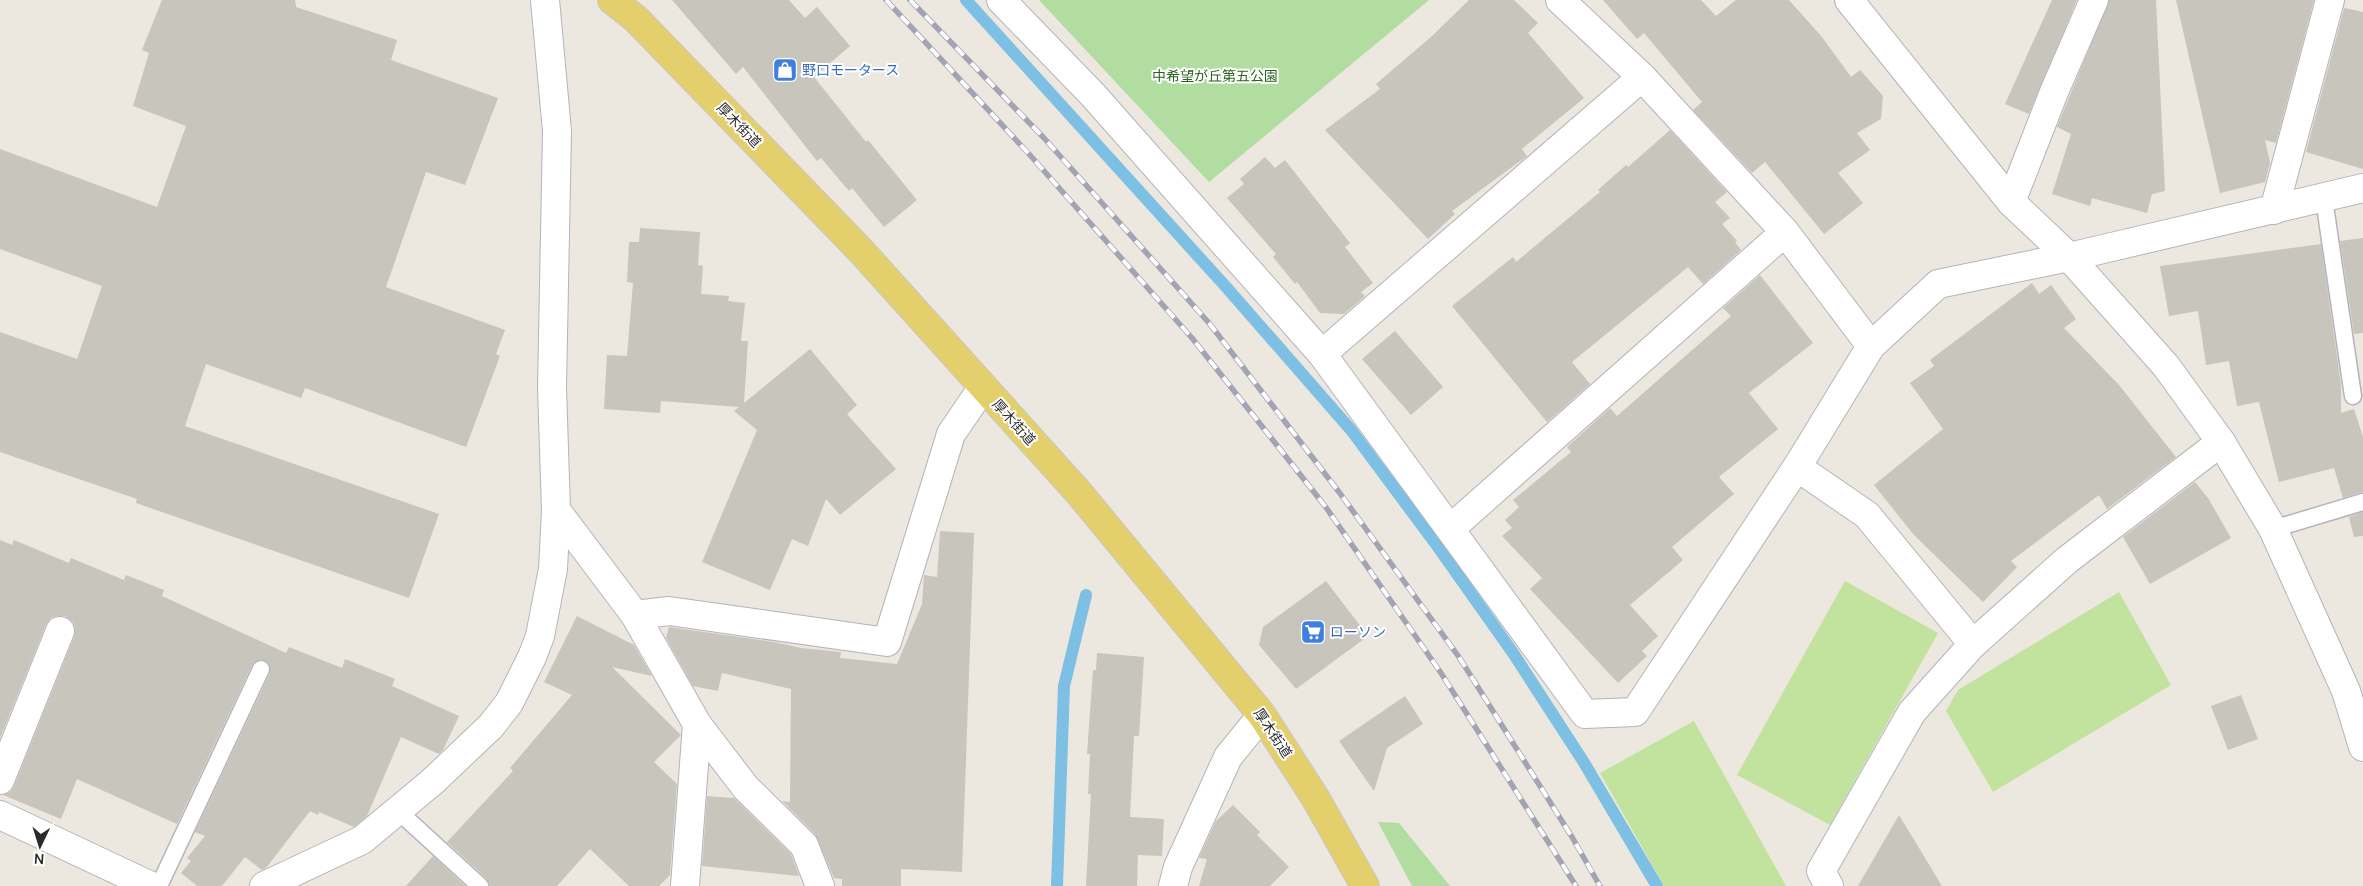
<svg xmlns="http://www.w3.org/2000/svg" width="2363" height="886" font-family="Manrope,'Noto Sans JP',sans-serif">
	<style>
		.green { fill: #b1dda1 }
		.pitch { fill: #c1e39e }
		.lines { fill: none; stroke-linecap: round; stroke-linejoin: round }
		.stream { stroke: #7dc0e3; stroke-width: 12 }
		.building { fill: #c8c5bd }
		.lane-casing { stroke: #b3b4bd; stroke-width: 19 }
		.street-casing { stroke: #b3b4bd; stroke-width: 30 }
		.secondary-casing { stroke: #b3b4bd; stroke-width: 30 }
		.primary-casing { stroke: #c8c8c8; stroke-width: 30 }
		.lane { stroke: #fff; stroke-width: 16 }
		.street { stroke: #fff; stroke-width: 28 }
		.secondary { stroke: #fff; stroke-width: 28 }
		.primary { stroke: #e3d06d; stroke-width: 28 }
		.rail-casing { stroke: #a2a4b4; stroke-width: 5.5 }
		.rail { stroke: #fff; stroke-width: 4; stroke-dasharray: 11; stroke-linecap: butt }
		.labels { text-anchor: middle; stroke-width: 4; stroke-linejoin: round; paint-order: stroke }
		.shop-label { font-size: 14px; fill: #366cbe; stroke: #fff; text-anchor: start }
		.park-label { font-size: 14px; fill: #2b6222; stroke: #fff }
		.street-label { font-size: 14px; fill: #2b2b2b; stroke: #fff }
	</style>
	<rect width="100%" height="100%" fill="#ece7df"/>
	<g class="green">
		<polygon points="1039,0 1429,0 1209,182"/>
		<polygon points="1378,822 1399,823 1450,886 1412,886"/>
	</g>
	<g class="pitch">
		<polygon points="1845,581 1938,633 1830,825 1737,775"/>
		<polygon points="2119,592 2171,685 1993,792 1946,711 1958,690"/>
		<polygon points="1694,721 1786,886 1664,886 1600,773"/>
	</g>
	<g class="lines">
		<g class="stream">
			<polyline points="966,0 1227,288 1351,430 1438,547 1513,653 1583,761 1657,886"/>
			<polyline points="1057,886 1064,686 1086,595"/>
		</g>
	</g>
	<g class="building">
		<polygon points="162,0 295,0 296,7 397,40 391,60 498,98 465,185 426,172 386,287 505,330 496,354 500,356 466,447 305,388 301,398 206,364 185,426 439,514 409,598 136,503 137,499 0,452 0,332 77,359 102,286 0,249 0,149 157,207 186,126 133,106 149,53 142,50"/>
		<polygon points="672,0 789,0 805,18 817,7 850,46 814,77 866,142 868,140 917,200 884,227 852,188 849,191 821,158 817,161 743,67 736,74"/>
		<polygon points="1469,0 1514,0 1538,23 1528,33 1584,98 1522,149 1527,156 1452,211 1455,214 1428,239 1325,130 1380,89 1376,84 1432,36"/>
		<polygon points="1603,0 1701,0 1716,16 1736,0 1789,0 1822,37 1851,77 1860,70 1883,96 1881,119 1857,133 1870,150 1838,173 1863,203 1824,234 1765,162 1752,173 1693,110 1702,102 1644,33 1637,39"/>
		<polygon points="2052,0 2077,0 2029,114 2005,104"/>
		<polygon points="2109,0 2156,0 2165,191 2152,194 2147,213 2092,198 2090,206 2052,194 2071,134 2057,127"/>
		<polygon points="2176,0 2314,0 2276,143 2265,140 2270,163 2265,182 2220,193"/>
		<polygon points="2344,8 2363,12 2363,169 2306,152"/>
		<polygon points="1670,130 1727,192 1715,202 1730,218 1722,224 1737,241 1735,242 1741,250 1703,284 1688,267 1572,362 1590,384 1547,422 1452,306 1513,257 1516,262 1600,192 1598,190 1626,165 1628,167"/>
		<polygon points="1265,157 1275,168 1285,160 1350,243 1345,247 1373,283 1361,292 1365,296 1344,314 1320,313 1297,282 1295,284 1273,257 1276,254 1227,198 1244,184 1240,179"/>
		<polygon points="640,228 700,232 698,265 703,266 701,294 729,296 728,301 745,303 741,341 748,341 744,403 810,349 857,405 847,414 896,469 840,515 826,499 808,546 792,539 770,590 702,562 757,430 734,411 739,407 661,401 660,413 604,409 607,355 627,356 633,283 627,282 629,242 639,242"/>
		<polygon points="2363,238 2363,333 2354,334 2340,241"/>
		<polygon points="2321,244 2341,385 2341,413 2354,409 2363,437 2363,492 2343,498 2334,468 2279,482 2259,402 2237,406 2229,361 2206,365 2198,311 2169,316 2160,266"/>
		<polygon points="1760,275 1813,343 1749,393 1778,429 1719,477 1734,494 1672,547 1683,560 1630,605 1658,636 1642,651 1647,656 1618,683 1530,589 1542,578 1502,536 1512,528 1505,520 1519,507 1513,500 1571,452 1567,447 1610,408 1617,416 1731,316 1723,308"/>
		<polygon points="2032,283 2039,294 2051,285 2076,319 2064,328 2119,385 2176,457 2107,509 2099,495 2011,561 2017,567 1983,602 1914,535 1874,485 1943,429 1910,383 1934,366 1930,360"/>
		<polygon points="1395,331 1443,387 1411,415 1362,359"/>
		<polygon points="2195,482 2208,498 2231,538 2150,584 2123,537"/>
		<polygon points="2363,512 2363,536 2354,537 2349,517"/>
		<polygon points="940,531 974,533 962,872 901,869 901,886 842,886 842,879 834,878 815,834 782,801 790,802 791,689 722,673 718,691 693,686 666,638 669,627 774,642 801,648 841,652 840,658 897,664 922,604 924,575 937,577"/>
		<polygon points="0,540 12,545 14,540 69,563 71,558 124,580 126,575 164,590 162,596 286,653 289,647 342,668 345,659 395,679 392,686 459,716 443,750 439,754 401,737 367,816 354,827 319,812 318,815 310,811 266,868 262,870 245,857 222,886 197,886 181,873 191,861 187,858 205,836 195,832 270,673 269,664 261,659 252,665 177,824 77,779 61,819 3,795 10,792 14,786 74,637 75,629 73,622 65,616 58,616 51,618 46,625 0,738"/>
		<polygon points="1326,581 1368,636 1296,689 1259,645 1263,627"/>
		<polygon points="577,616 634,645 652,676 612,667 681,735 654,762 677,784 670,875 659,886 629,886 590,849 557,886 490,886 487,879 447,842 513,771 510,768 572,695 544,682"/>
		<polygon points="1097,653 1144,657 1139,736 1134,736 1130,817 1164,819 1162,856 1138,855 1137,886 1086,886 1091,794 1088,794 1090,754 1087,754 1093,670 1096,670"/>
		<polygon points="2241,695 2258,739 2228,750 2211,706"/>
		<polygon points="1405,696 1423,724 1387,748 1374,791 1339,741"/>
		<polygon points="707,796 734,798 791,854 799,876 702,866"/>
		<polygon points="1233,805 1260,832 1257,835 1289,867 1270,886 1199,886 1207,859 1199,858 1216,821"/>
		<polygon points="1899,815 1942,886 1858,886"/>
		<polygon points="433,856 465,886 406,886"/>
	</g>
	<g class="lines">
		<defs>
			<g id="lane">
				<polyline points="2324,199 2353,396"/>
				<polyline points="2273,529 2363,502"/>
				<polyline points="397,810 480,886"/>
				<polyline points="159,886 261,669"/>
			</g>
			<g id="street">
				<polyline points="1001,0 1093,95 1322,354 1585,714 1635,712 1797,467 1871,346 1938,284 2069,257 2363,188"/>
				<polyline points="1560,0 1642,77 1785,232 1871,346"/>
				<polyline points="2011,202 2054,92 2094,0"/>
				<polyline points="2274,210 2330,0"/>
				<polyline points="1322,354 1642,77"/>
				<polyline points="1797,467 1867,515 1973,644"/>
				<polyline points="556,510 635,615 697,724 746,788 804,845 820,886"/>
				<polyline points="1450,529 1785,232"/>
				<polyline points="635,615 669,611 887,642 951,434 983,387"/>
				<polyline points="0,780 60,631"/>
				<polyline points="0,815 151,886"/>
				<polyline points="264,886 362,840 432,782 491,726 509,703 532,657 540,636 553,569 556,510 552,388 557,131 545,0"/>
				<polyline points="685,886 697,724"/>
				<polyline points="1173,886 1178,867 1228,757 1262,715"/>
				<polyline points="1829,886 1821,871 1912,712 1973,644 2067,560 2221,442"/>
			</g>
			<polyline id="secondary" points="1849,0 2011,202 2069,257 2166,366 2221,442 2273,529 2346,691 2363,747"/>
			<polyline id="primary" points="612,0 636,19 861,251 1079,493 1262,715 1316,799 1365,886"/>
		</defs>
		<use href="#lane" class="lane-casing"/>
		<use href="#street" class="street-casing"/>
		<use href="#secondary" class="secondary-casing"/>
		<use href="#primary" class="primary-casing"/>
		<use href="#lane" class="lane"/>
		<use href="#street" class="street"/>
		<use href="#secondary" class="secondary"/>
		<use href="#primary" class="primary"/>
		<defs>
			<g id="rail">
				<polyline points="886,0 1029,154 1192,338 1325,506 1441,673 1576,886"/>
				<polyline points="910,0 1044,138 1209,323 1339,492 1459,657 1572,837 1600,886"/>
			</g>
		</defs>
		<use href="#rail" class="rail-casing"/>
		<use href="#rail" class="rail"/>
	</g>
	<defs>
		<symbol id="shop-square" viewBox="-11 -11 22 22"><rect x="-9" y="-9" width="18" height="18" rx="4" fill="#3f7fe0" stroke="#fff"/><path d="M-5-2.5h2.3a2.7 3.5 0 0 1 5.4 0H5L5.5 6h-11ZM-1.5-2.5h3a1.5 2.3 0 0 0-3 0Z" fill="#fff"/></symbol>
		<symbol id="supermarket-square" viewBox="-11 -11 22 22"><rect x="-9" y="-9" width="18" height="18" rx="4" fill="#3f7fe0" stroke="#fff"/><path d="M-6-5.5h2.5l.6 2H6L4.5 2H-2.5L-4.4-4H-6ZM-1.5 3.2a1.3 1.3 0 1 0 .1 0ZM3 3.2a1.3 1.3 0 1 0 .1 0Z" fill="#fff"/></symbol>
	</defs>
	<g fill-rule="evenodd">
		<use href="#shop-square" x="771" y="56" width="28" height="28"/>
		<use href="#supermarket-square" x="1299" y="618" width="28" height="28"/>
	</g>
	<g class="labels">
		<g class="shop-label">
			<text x="802" y="75">野口モータース</text>
			<text x="1330" y="637">ローソン</text>
		</g>
		<g class="park-label">
			<text x="1215" y="81">中希望が丘第五公園</text>
		</g>
		<g class="street-label">
			<text transform="translate(739 125) rotate(46)" y="5">厚木街道</text>
			<text transform="translate(1014 422) rotate(48)" y="5">厚木街道</text>
			<text transform="translate(1273 733) rotate(56)" y="5">厚木街道</text>
		</g>
	</g>
	<g transform="translate(40 846) rotate(184)" stroke="#ffffff" stroke-width="4" paint-order="stroke">
	<path d="M0-4L9 19L0 12L-9 19Z" fill="#2b2b2b"/>
	<text y="-8" font-size="14" font-weight="bold" text-anchor="middle" fill="#2b2b2b">N</text>
	</g>
</svg>
